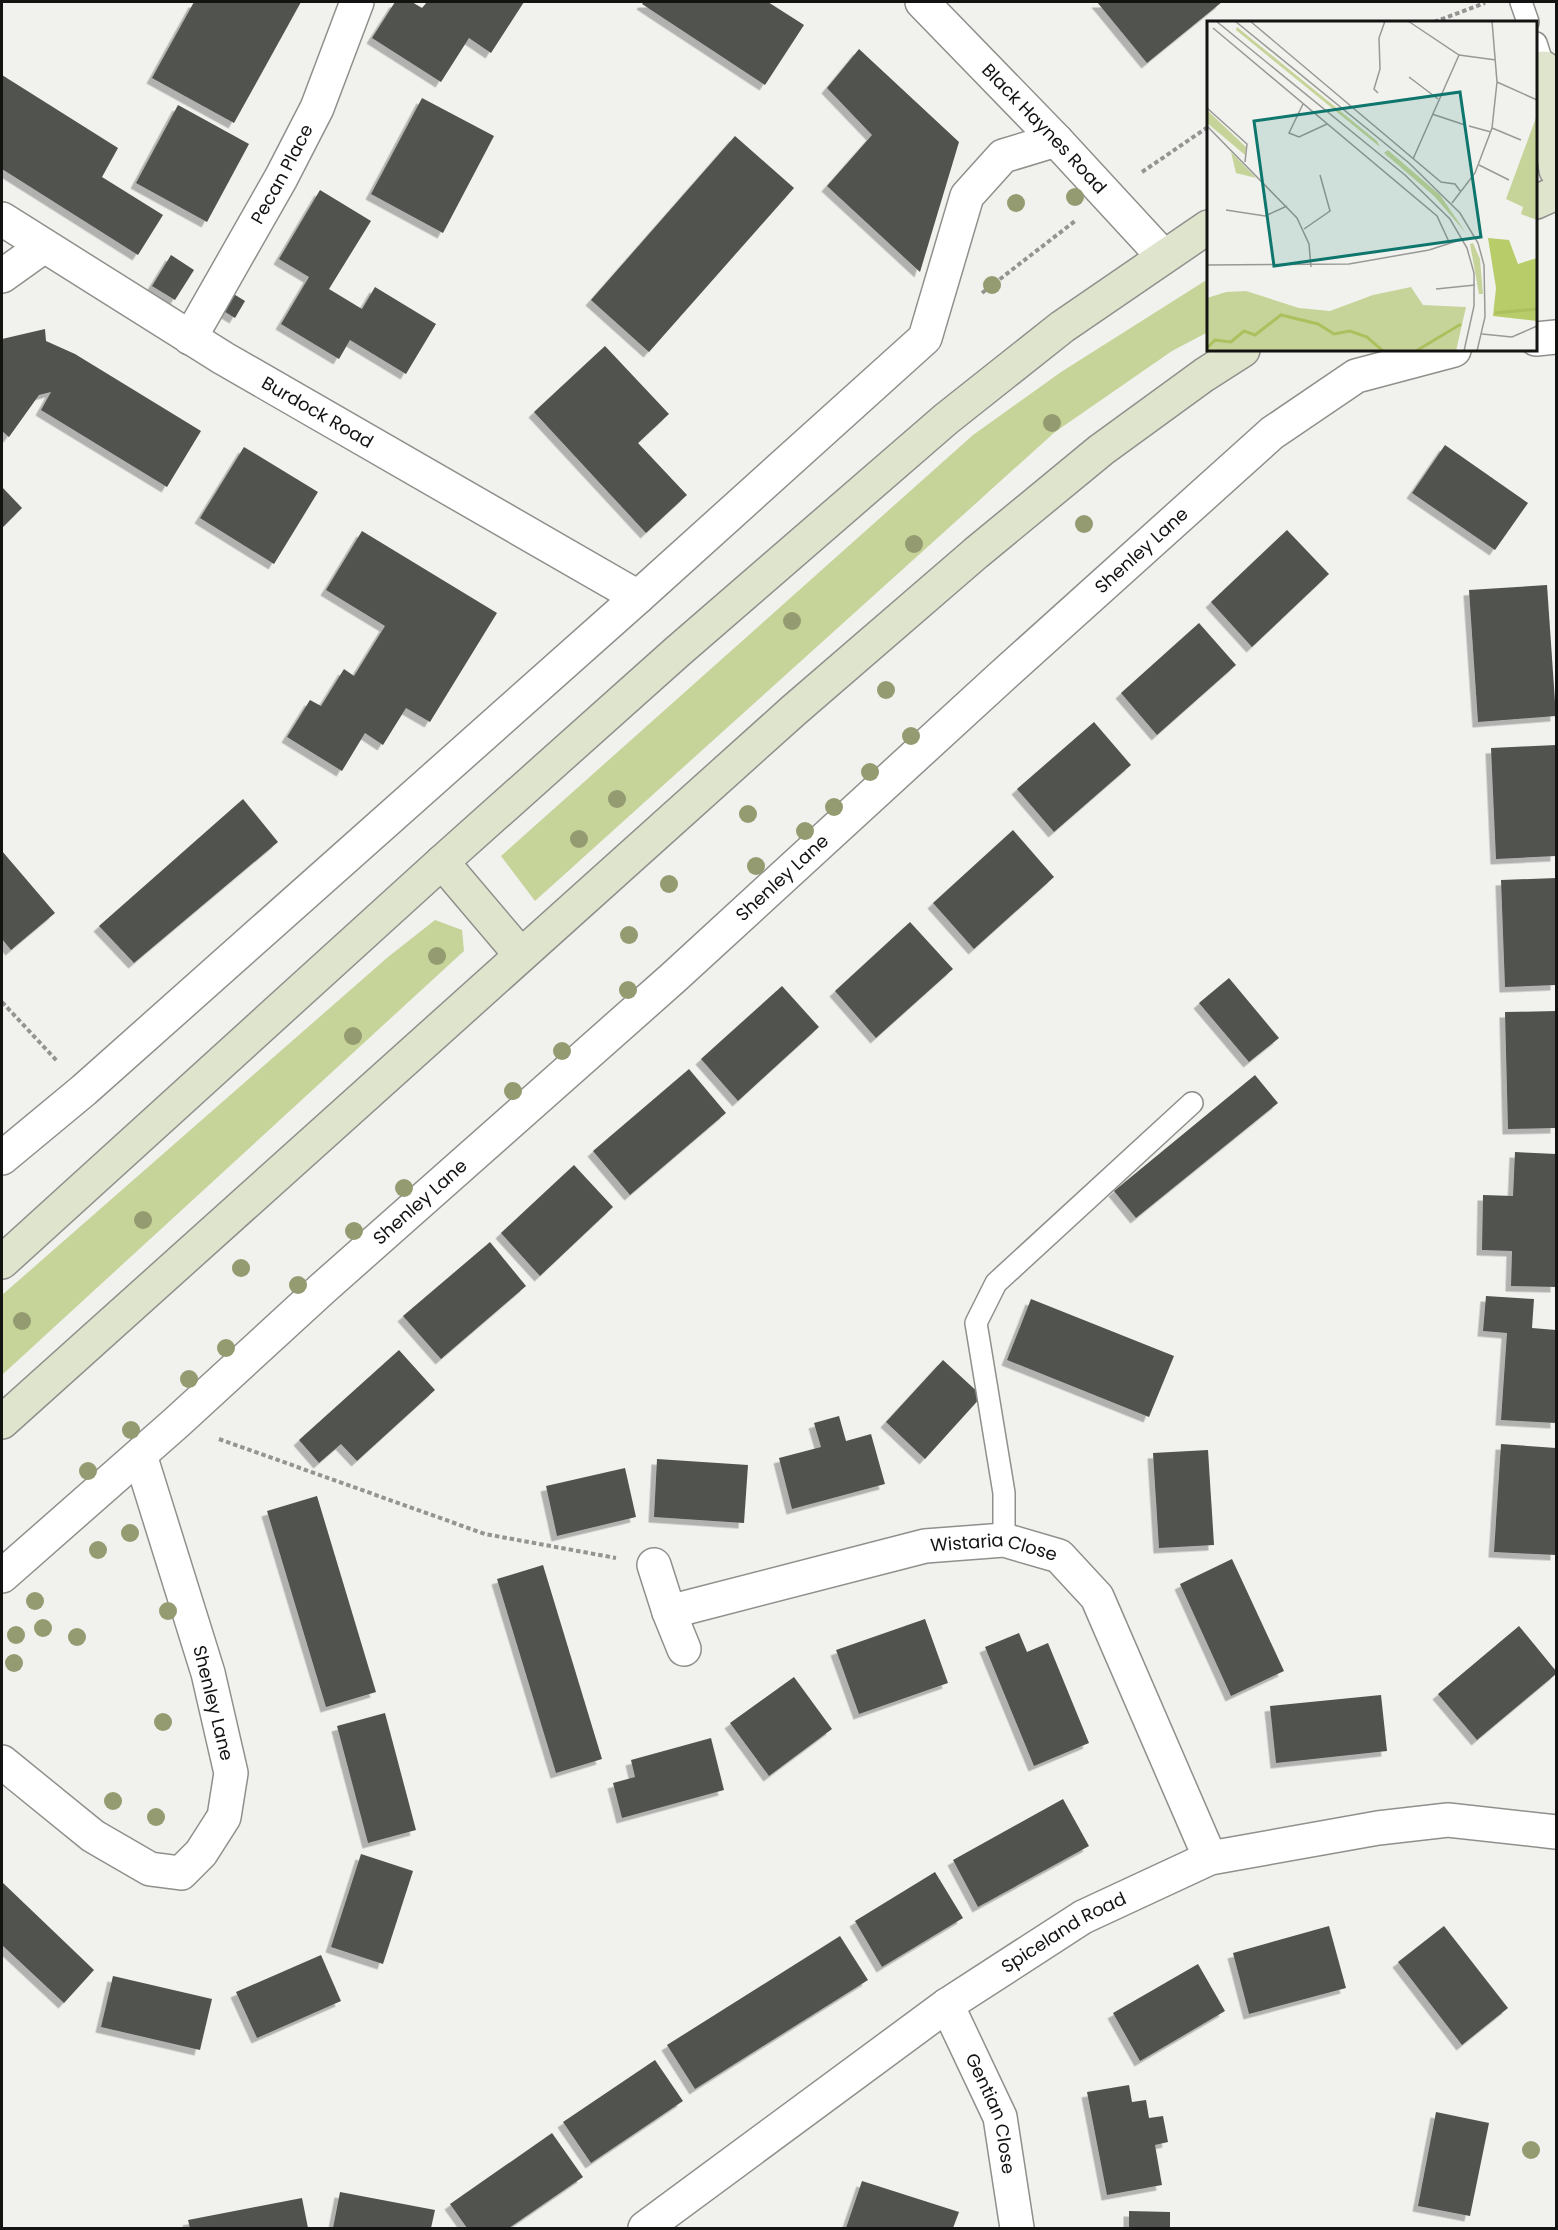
<svg xmlns="http://www.w3.org/2000/svg" width="1558" height="2230" font-family="Poppins,sans-serif">
	<style>
		.green { fill: #c6d49a }
		.building { fill: #51524f; filter: url(#shadow) }
		.lines { fill: none; stroke-linecap: round; stroke-linejoin: round }
		.service-casing { stroke: #8f908c; stroke-width: 24 }
		.minor-casing { stroke: #8f908c; stroke-width: 36 }
		.secondary-casing { stroke: #8f908c; stroke-width: 36 }
		.path { stroke: #949592; stroke-width: 4; stroke-dasharray: 4.5 3; stroke-linecap: butt }
		.service { stroke: #fff; stroke-width: 21 }
		.minor { stroke: #fff; stroke-width: 33 }
		.secondary { stroke: #dfe4cd; stroke-width: 33 }
		.tree { fill: #949b70 }
		.labels { text-anchor: middle; stroke-width: 6; stroke-linejoin: round; paint-order: stroke }
		.street-label { font-size: 18px; fill: #131312; stroke: #fff }
		.inset-river { fill: none; stroke: #acc05e; stroke-width: 3 }
		.inset-road { fill: none; stroke: #989996; stroke-width: 1.5 }
		.view { fill: #0f766e; fill-opacity: 0.15; stroke: #0f766e; stroke-width: 3 }
		.inset-edge { fill: none; stroke: #131312; stroke-width: 3 }
	</style>
	<defs>
		<filter id="shadow"><feDropShadow dx="-5.5" dy="5.5" stdDeviation="0" flood-color="#0004"/></filter>
	</defs>
	<rect width="100%" height="100%" fill="#f1f2ee"/>
	<g class="green">
		<polygon points="1208,279 1208,332 1172,351 1055,432 535,901 501,856 973,435 1061,372"/>
		<polygon points="435,920 462,930 464,951 2,1375 2,1295 388,957"/>
	</g>
	<g class="building">
		<polygon points="194,2 301,2 234,123 152,78"/>
		<polygon points="395,2 412,2 422,8 427,2 524,2 491,53 469,38 441,82 372,38"/>
		<polygon points="644,2 768,2 804,25 765,85 642,4"/>
		<polygon points="1097,2 1222,2 1147,63"/>
		<polygon points="859,49 959,142 920,272 827,186 872,135 827,88"/>
		<polygon points="2,75 118,148 102,177 163,215 138,255 2,169"/>
		<polygon points="422,98 494,136 443,233 371,194"/>
		<polygon points="178,105 249,144 207,222 136,183"/>
		<polygon points="735,136 794,188 649,352 591,300"/>
		<polygon points="320,190 371,221 329,289 362,309 375,287 436,324 406,374 350,340 339,359 281,324 309,277 279,259"/>
		<polygon points="171,255 194,270 175,300 152,286"/>
		<polygon points="232,293 245,301 235,318 222,310"/>
		<polygon points="45,329 46,341 75,354 201,431 167,487 41,410 51,392 39,395 9,437 2,431 2,339"/>
		<polygon points="605,346 669,414 638,443 687,495 646,533 534,412"/>
		<polygon points="1445,445 1528,503 1495,550 1412,493"/>
		<polygon points="244,447 318,492 274,564 200,518"/>
		<polygon points="2,487 22,508 2,528"/>
		<polygon points="1287,530 1329,574 1252,647 1211,602"/>
		<polygon points="362,531 497,613 430,722 406,708 383,745 365,733 342,771 287,737 310,700 321,706 344,669 354,676 385,626 326,590"/>
		<polygon points="1547,585 1556,716 1478,722 1469,590"/>
		<polygon points="1199,623 1236,665 1157,735 1121,693"/>
		<polygon points="1094,722 1131,765 1054,832 1017,789"/>
		<polygon points="1556,745 1556,856 1496,859 1491,748"/>
		<polygon points="243,799 278,842 134,963 99,926"/>
		<polygon points="1013,830 1054,877 974,949 933,903"/>
		<polygon points="2,851 55,913 11,950 2,939"/>
		<polygon points="1556,878 1556,985 1505,987 1501,880"/>
		<polygon points="910,922 953,969 876,1038 835,991"/>
		<polygon points="1229,978 1279,1038 1249,1062 1199,1003"/>
		<polygon points="782,986 819,1027 738,1101 701,1059"/>
		<polygon points="1556,1011 1556,1128 1508,1129 1505,1012"/>
		<polygon points="689,1069 726,1113 630,1195 593,1151"/>
		<polygon points="1255,1075 1278,1103 1136,1218 1114,1191"/>
		<polygon points="1515,1152 1556,1154 1556,1287 1511,1286 1512,1251 1482,1250 1483,1195 1513,1196"/>
		<polygon points="574,1165 613,1207 540,1276 501,1233"/>
		<polygon points="490,1242 526,1286 441,1359 403,1316"/>
		<polygon points="1486,1296 1534,1299 1532,1328 1556,1330 1556,1423 1501,1420 1507,1333 1483,1331"/>
		<polygon points="1031,1299 1174,1356 1149,1417 1007,1360"/>
		<polygon points="399,1350 435,1390 357,1461 341,1444 319,1463 299,1440"/>
		<polygon points="943,1360 982,1396 925,1459 886,1422"/>
		<polygon points="839,1416 846,1441 871,1434 885,1484 792,1509 779,1458 821,1447 814,1423"/>
		<polygon points="1501,1444 1556,1448 1556,1555 1494,1552"/>
		<polygon points="1208,1450 1214,1545 1159,1548 1153,1453"/>
		<polygon points="657,1459 748,1465 744,1523 654,1517"/>
		<polygon points="625,1468 636,1517 557,1536 546,1486"/>
		<polygon points="317,1496 376,1692 326,1707 267,1511"/>
		<polygon points="1232,1559 1284,1671 1231,1696 1180,1584"/>
		<polygon points="543,1565 602,1759 556,1773 497,1579"/>
		<polygon points="925,1619 948,1683 859,1714 836,1650"/>
		<polygon points="1519,1626 1556,1671 1556,1674 1477,1740 1438,1694"/>
		<polygon points="1019,1633 1027,1652 1048,1643 1089,1743 1034,1766 985,1647"/>
		<polygon points="794,1677 832,1729 769,1776 730,1723"/>
		<polygon points="1381,1695 1387,1751 1276,1763 1270,1706"/>
		<polygon points="385,1713 416,1830 368,1843 337,1726"/>
		<polygon points="711,1738 724,1790 622,1818 613,1783 635,1777 631,1760"/>
		<polygon points="1063,1799 1089,1846 978,1907 953,1860"/>
		<polygon points="361,1854 413,1871 383,1964 331,1947"/>
		<polygon points="935,1872 963,1918 882,1967 855,1921"/>
		<polygon points="2,1882 94,1970 64,2003 2,1945"/>
		<polygon points="1329,1926 1346,1988 1249,2014 1233,1953"/>
		<polygon points="1444,1926 1508,2008 1462,2045 1398,1962"/>
		<polygon points="840,1936 868,1980 695,2089 667,2045"/>
		<polygon points="321,1955 341,2001 257,2038 236,1992"/>
		<polygon points="1198,1964 1225,2011 1140,2061 1113,2013"/>
		<polygon points="113,1976 212,1999 200,2050 101,2027"/>
		<polygon points="655,2060 683,2101 591,2163 563,2122"/>
		<polygon points="1129,2085 1132,2102 1146,2100 1149,2118 1163,2116 1168,2142 1155,2145 1162,2185 1107,2195 1087,2092"/>
		<polygon points="1436,2112 1489,2123 1470,2216 1418,2206"/>
		<polygon points="552,2133 583,2177 509,2228 467,2228 450,2204"/>
		<polygon points="862,2181 959,2212 953,2228 846,2228"/>
		<polygon points="340,2192 435,2210 431,2228 333,2228"/>
		<polygon points="302,2198 308,2228 190,2228 188,2220"/>
		<polygon points="1129,2211 1170,2212 1170,2228 1129,2228"/>
	</g>
	<g class="lines">
		<defs>
			<g id="service">
				<polyline points="1521,2 1528,22"/>
				<polyline points="1536,43 1544,68"/>
				<polyline points="1004,1540 1004,1493 976,1323 996,1283 1192,1103"/>
			</g>
			<g id="minor">
				<path id="s1" d="M922,2L1056,140L1163,256"/>
				<path id="s2" d="M2,219L223,358L638,597"/>
				<polyline points="2,276 44,246"/>
				<path id="s3" d="M190,338L281,178L317,108L357,2"/>
				<polyline points="1536,339 1556,337"/>
				<polyline points="2,1158 84,1090 638,597 925,338 967,196 1003,156 1056,140"/>
				<polyline points="654,1565 669,1612 684,1649"/>
				<path id="s4" d="M2,1576L176,1423L322,1289L673,978L1000,678L1272,433L1356,376L1454,350"/>
				<path id="s5" d="M669,1612L925,1546L1004,1540L1059,1556L1097,1597L1210,1858"/>
				<polyline points="2,1762 93,1836 150,1869 181,1873 201,1853 224,1817 231,1773 208,1673 140,1455"/>
				<path id="s6" d="M947,2005L1000,2117L1017,2228"/>
				<path id="s7" d="M645,2228L947,2005L1083,1917L1210,1858L1378,1828L1448,1820L1556,1832"/>
			</g>
			<g id="secondary">
				<polyline points="1544,68 1549,127 1556,170"/>
				<polyline points="1536,202 1556,193"/>
				<polyline points="442,862 521,955"/>
				<polyline points="2,1262 442,862 677,652 946,419 1062,327 1208,227"/>
				<polyline points="2,1422 793,711 976,553 1101,450 1204,375 1243,350"/>
			</g>
		</defs>
		<use href="#service" class="service-casing"/>
		<use href="#minor" class="minor-casing"/>
		<use href="#secondary" class="secondary-casing"/>
		<g class="path">
			<polyline points="1434,22 1485,3"/>
			<polyline points="1142,172 1208,127"/>
			<polyline points="982,293 1075,221"/>
			<polyline points="2,1002 57,1061"/>
			<polyline points="219,1439 485,1534 616,1558"/>
		</g>
		<use href="#service" class="service"/>
		<use href="#minor" class="minor"/>
		<use href="#secondary" class="secondary"/>
	</g>
	<g class="tree">
		<circle cx="1075" cy="197" r="9"/>
		<circle cx="1016" cy="203" r="9"/>
		<circle cx="992" cy="285" r="9"/>
		<circle cx="1052" cy="423" r="9"/>
		<circle cx="1084" cy="524" r="9"/>
		<circle cx="914" cy="544" r="9"/>
		<circle cx="792" cy="621" r="9"/>
		<circle cx="886" cy="690" r="9"/>
		<circle cx="911" cy="736" r="9"/>
		<circle cx="870" cy="772" r="9"/>
		<circle cx="617" cy="799" r="9"/>
		<circle cx="834" cy="807" r="9"/>
		<circle cx="748" cy="814" r="9"/>
		<circle cx="805" cy="831" r="9"/>
		<circle cx="579" cy="839" r="9"/>
		<circle cx="756" cy="866" r="9"/>
		<circle cx="669" cy="884" r="9"/>
		<circle cx="629" cy="935" r="9"/>
		<circle cx="437" cy="956" r="9"/>
		<circle cx="628" cy="990" r="9"/>
		<circle cx="353" cy="1036" r="9"/>
		<circle cx="562" cy="1051" r="9"/>
		<circle cx="513" cy="1091" r="9"/>
		<circle cx="404" cy="1188" r="9"/>
		<circle cx="143" cy="1220" r="9"/>
		<circle cx="354" cy="1231" r="9"/>
		<circle cx="241" cy="1268" r="9"/>
		<circle cx="298" cy="1285" r="9"/>
		<circle cx="22" cy="1321" r="9"/>
		<circle cx="226" cy="1348" r="9"/>
		<circle cx="189" cy="1379" r="9"/>
		<circle cx="131" cy="1430" r="9"/>
		<circle cx="88" cy="1471" r="9"/>
		<circle cx="130" cy="1533" r="9"/>
		<circle cx="98" cy="1550" r="9"/>
		<circle cx="35" cy="1601" r="9"/>
		<circle cx="168" cy="1611" r="9"/>
		<circle cx="43" cy="1628" r="9"/>
		<circle cx="16" cy="1635" r="9"/>
		<circle cx="77" cy="1637" r="9"/>
		<circle cx="14" cy="1663" r="9"/>
		<circle cx="163" cy="1722" r="9"/>
		<circle cx="113" cy="1801" r="9"/>
		<circle cx="156" cy="1817" r="9"/>
		<circle cx="1531" cy="2150" r="9"/>
	</g>
	<g class="labels">
		<g class="street-label">
			<text dy="6" stroke="none"><textPath href="#s1" startOffset="176">Black Haynes Road</textPath></text>
			<text dy="6" stroke="none"><textPath href="#s3" startOffset="188">Pecan Place</textPath></text>
			<text dy="6" stroke="none"><textPath href="#s2" startOffset="370">Burdock Road</textPath></text>
			<text dy="6" stroke="none"><textPath href="#s4" startOffset="1533">Shenley Lane</textPath></text>
			<text dy="6" stroke="none"><textPath href="#s4" startOffset="1047">Shenley Lane</textPath></text>
			<text dy="6" stroke="none"><textPath href="#s4" startOffset="561">Shenley Lane</textPath></text>
			<text dy="6" stroke="none"><textPath href="#s5" startOffset="334">Wistaria Close</textPath></text>
			<text transform="translate(213 1703) rotate(76)" y="6">Shenley Lane</text>
			<text dy="6" stroke="none"><textPath href="#s7" startOffset="513">Spiceland Road</textPath></text>
			<text dy="6" stroke="none"><textPath href="#s6" startOffset="118">Gentian Close</textPath></text>
		</g>
	</g>
	<g transform="translate(1207 21)">
		<rect width="330" height="330" fill="#f1f2ee"/>
		<path d="M30,6L170,120L173,126L29,9ZM0,89L39,126L38,134L0,102ZM181,129L233,174L259,212L227,175L177,132ZM24,131L49,157L29,152ZM266,222L273,238L276,273H272L263,223Z" fill="#c6d49a"/>
		<path d="M281,217L302,219L311,243L330,237V300L286,295L289,267Z" fill="#b8cd6a"/>
		<path d="M330,94V199L314,193L316,186L299,178ZM204,266L216,284L259,286L249,330H0V277L19,271L39,270L92,287L123,290L166,274Z" fill="#c6d49a"/>
		<path class="inset-river" d="M288,292L330,288M0,327L8,319L24,321L37,310L48,314L74,294L111,303L127,313L143,310L160,316L176,330M209,330L254,303"/>
		<path class="inset-road" d="M9,0L198,154L243,198L260,227L267,252V285L257,330M28,0L202,142L253,192L271,222L277,244L278,296L270,330M43,0L234,161L248,163L254,171M201,0L252,34L289,39M6,7L230,195L243,223M202,56L231,78M290,61L330,79M171,72L167,68L173,48L172,17L178,0M96,83L82,112L92,116L120,103M0,87L40,123L38,141M225,93L258,104M0,105L90,197L102,223L104,246M262,105L284,111M285,107L314,119M206,138L252,34M272,144L302,159M245,182L268,152L285,107L290,61L285,0M19,189L58,195L80,185M97,208L123,190L113,154M0,244L142,243L222,229L256,218M229,268L268,264M275,313L305,316L330,305"/>
		<path class="view" d="M253,71L274,216L67,245L47,100Z"/>
		<rect width="330" height="330" class="inset-edge"/>
	</g>
	<rect width="1558" height="2230" fill="none" stroke="#131312" stroke-width="6"/>
</svg>
